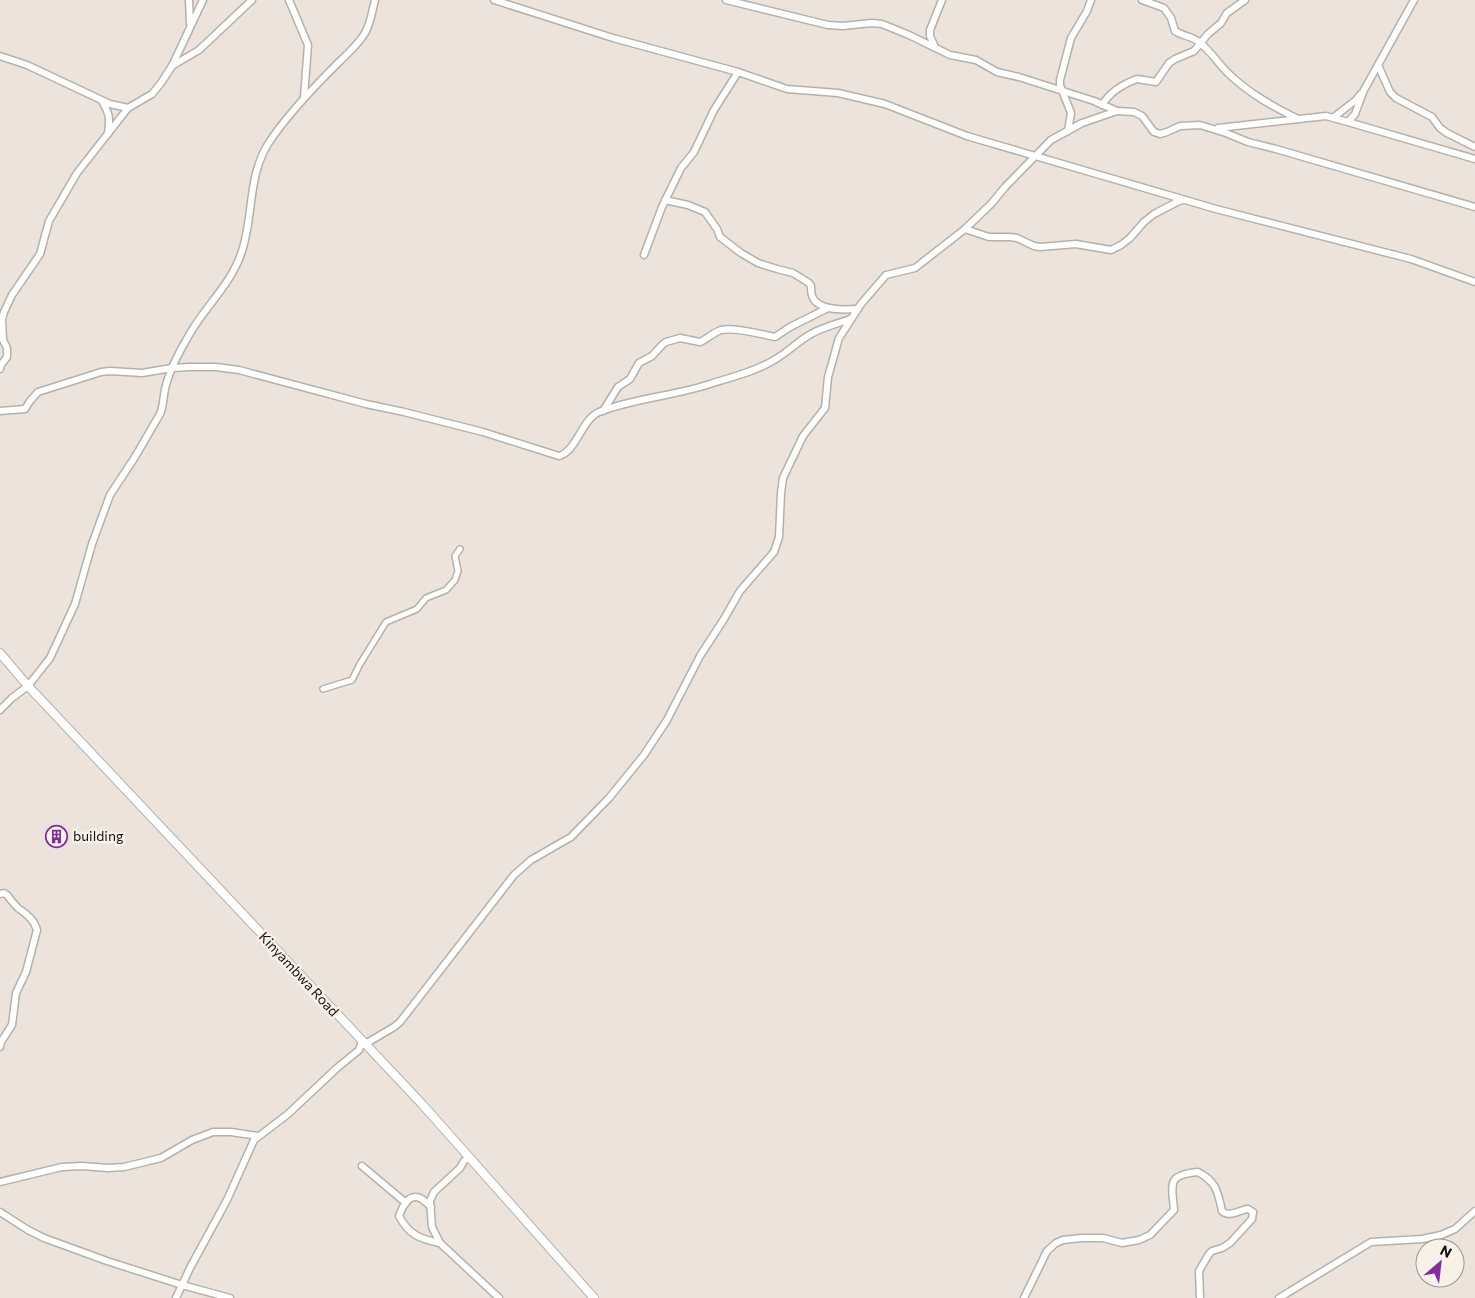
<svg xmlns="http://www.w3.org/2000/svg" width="1475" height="1298" font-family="Commissioner,sans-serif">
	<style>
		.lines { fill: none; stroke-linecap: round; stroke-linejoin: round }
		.pedestrian-casing { stroke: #b7b0a9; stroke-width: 8 }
		.minor-casing { stroke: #b7b0a9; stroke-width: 9 }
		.tertiary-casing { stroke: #b7b0a9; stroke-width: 10 }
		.pedestrian { stroke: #fff; stroke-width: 5 }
		.minor { stroke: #fff; stroke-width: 6 }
		.tertiary { stroke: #fff; stroke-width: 8 }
		.labels { text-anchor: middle; stroke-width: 5; stroke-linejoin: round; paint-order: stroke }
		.poi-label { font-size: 14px; fill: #13110f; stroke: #f8f1ea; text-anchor: start }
		.street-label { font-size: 14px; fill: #13110f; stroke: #f8f1ea }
	</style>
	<rect width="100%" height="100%" fill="#ebe3dc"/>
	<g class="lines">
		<defs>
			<polyline id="pedestrian" points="323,689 352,680 360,664 386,622 417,609 426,598 446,590 455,580 458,571 455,556 460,549"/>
			<g id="minor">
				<polyline points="189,0 190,24"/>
				<polyline points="289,0 308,45 304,97"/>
				<polyline points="494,0 613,38 738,72 787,89 838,93 885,104 967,136 1216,209 1411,259 1475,282"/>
				<polyline points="726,0 828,25 843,26 872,23 882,24 909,35 950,55 976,60 997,72 1019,77 1094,101 1117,111"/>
				<path d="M1142,0L1164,8L1171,18L1175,31C1182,36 1192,36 1199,42C1211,51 1219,65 1230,75C1250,94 1274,107 1298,119"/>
				<polyline points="1414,0 1378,65 1390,92 1396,98 1432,117 1440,128 1447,133 1475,147"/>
				<polyline points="935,47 930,36 930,30 942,0"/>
				<polyline points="0,56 27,65 110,104 128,108"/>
				<polyline points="172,66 199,50 252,0"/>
				<path d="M102,101C110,115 110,118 108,134"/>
				<path d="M1102,105C1110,92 1123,84 1137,79L1156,82L1169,63L1175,59L1194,51L1208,34L1221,23L1227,13L1245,0"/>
				<polyline points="1334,117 1356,100 1361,94"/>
				<polyline points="1348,122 1475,159"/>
				<polyline points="1218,128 1326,116 1348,122 1355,114 1364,90 1378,65"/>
				<polyline points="1068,131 1071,113 1060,85 1060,80 1071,38 1087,11 1091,0"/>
				<path d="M665,200L688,205L705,212L717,229L720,237L741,253L758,263L777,269L793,273L809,283L811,286C811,290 811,295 813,298C820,311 844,310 857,309"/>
				<polyline points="965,229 989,237 1010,237 1017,238 1034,246 1040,247 1076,244 1111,250 1121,245 1130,238 1144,222 1154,214 1179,201 1183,200"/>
				<polyline points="644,255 662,207 681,168 694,152 714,110 738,72"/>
				<polyline points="0,369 1,365 7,357 7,348 3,340 2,319 4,312 12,295 40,254 49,221 77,173 128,108 152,94 161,83 172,66 203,0"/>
				<path d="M0,411L25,409L30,401L38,392L101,372L110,371L142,373L172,368L189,367H216L239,370L366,404L404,412L483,432L559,456C577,451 581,420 599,412C634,398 674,396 710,384C729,378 757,371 774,360C787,353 798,341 811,334C823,327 837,324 850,319"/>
				<path d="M603,411L618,387L630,379L639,363L652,356L663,344L666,342L680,338L700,342C707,339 714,332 721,330C735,327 760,334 775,337L790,327L828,308"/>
				<path d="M0,710L12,698L28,686L50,658L75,604L92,544L110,495L135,457L160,414C164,405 163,395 166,385C171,366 182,347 192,330C208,304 231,283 241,254C254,218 247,178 268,144C286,116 311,90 335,66C345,56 358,45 365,33C371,23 372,11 375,0"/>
				<path d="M0,894L4,893L7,895C10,899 14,904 18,908C26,914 34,919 37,930L26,972L16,993L12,1025L1,1042L0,1047"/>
				<polyline points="365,1044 394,1027 400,1022 514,875 531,860 571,837 609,798 644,755 667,720 700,656 724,619 740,591 774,552 779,537 781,493 783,478 803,436 825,408 828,377 839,338 861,304 886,275 915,268 965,229 992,203 1005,187 1051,140 1082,123 1117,111 1134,112 1142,116 1154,132 1160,134 1167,132 1180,126 1200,125 1226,133 1248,142 1276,149 1475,207"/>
				<polyline points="469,1157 464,1161 460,1168 434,1192 430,1201 432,1227 440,1243 499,1298"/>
				<polyline points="362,1166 406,1203"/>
				<polyline points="0,1182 62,1167 82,1166 108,1168 124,1167 161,1158 192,1140 213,1132 231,1132 258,1136"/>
				<path d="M431,1207C428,1204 424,1200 420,1198C408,1193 402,1208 399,1216C409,1235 420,1239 440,1243"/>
				<polyline points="0,1212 28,1230 44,1238 107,1261 182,1285 230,1298"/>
				<polyline points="176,1298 190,1268 227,1200 254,1140 288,1114 337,1068 359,1050 362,1041"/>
				<path d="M1024,1298L1047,1251L1056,1243L1063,1240L1081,1238H1103L1122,1243L1139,1240L1150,1235L1174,1210C1172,1184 1166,1175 1198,1172C1217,1182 1218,1193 1222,1211C1229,1218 1239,1210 1248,1209L1253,1212L1252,1219L1230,1243L1222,1248L1212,1251L1209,1254L1199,1271L1200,1298"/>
				<polyline points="1279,1298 1371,1242 1422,1239 1441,1235 1455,1229 1475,1211"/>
			</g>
			<polyline id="tertiary" points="0,653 28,686 422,1104 594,1298"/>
		</defs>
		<use href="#pedestrian" class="pedestrian-casing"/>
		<use href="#minor" class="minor-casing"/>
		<use href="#tertiary" class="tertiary-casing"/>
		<use href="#pedestrian" class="pedestrian"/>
		<use href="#minor" class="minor"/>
		<use href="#tertiary" class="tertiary"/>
	</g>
	<defs>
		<symbol id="building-ring" viewBox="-11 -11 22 22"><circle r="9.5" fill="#f8f1ea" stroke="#812d9c" stroke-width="1.5"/><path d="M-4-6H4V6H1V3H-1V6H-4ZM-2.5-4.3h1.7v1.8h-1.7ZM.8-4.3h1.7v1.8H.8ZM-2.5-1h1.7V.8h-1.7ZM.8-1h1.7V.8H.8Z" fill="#812d9c"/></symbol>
	</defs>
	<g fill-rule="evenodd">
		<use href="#building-ring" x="44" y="824" width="25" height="25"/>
	</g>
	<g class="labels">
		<g class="poi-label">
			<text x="73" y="841">building</text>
		</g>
		<g class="street-label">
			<text transform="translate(299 974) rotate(47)" y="5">Kinyambwa Road</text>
		</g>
	</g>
	<g transform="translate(1440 1263) rotate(28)"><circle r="24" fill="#f8f1ea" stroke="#9c9792"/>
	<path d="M0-4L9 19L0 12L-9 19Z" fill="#812d9c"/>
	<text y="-8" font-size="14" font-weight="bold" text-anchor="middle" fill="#13110f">N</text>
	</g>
</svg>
